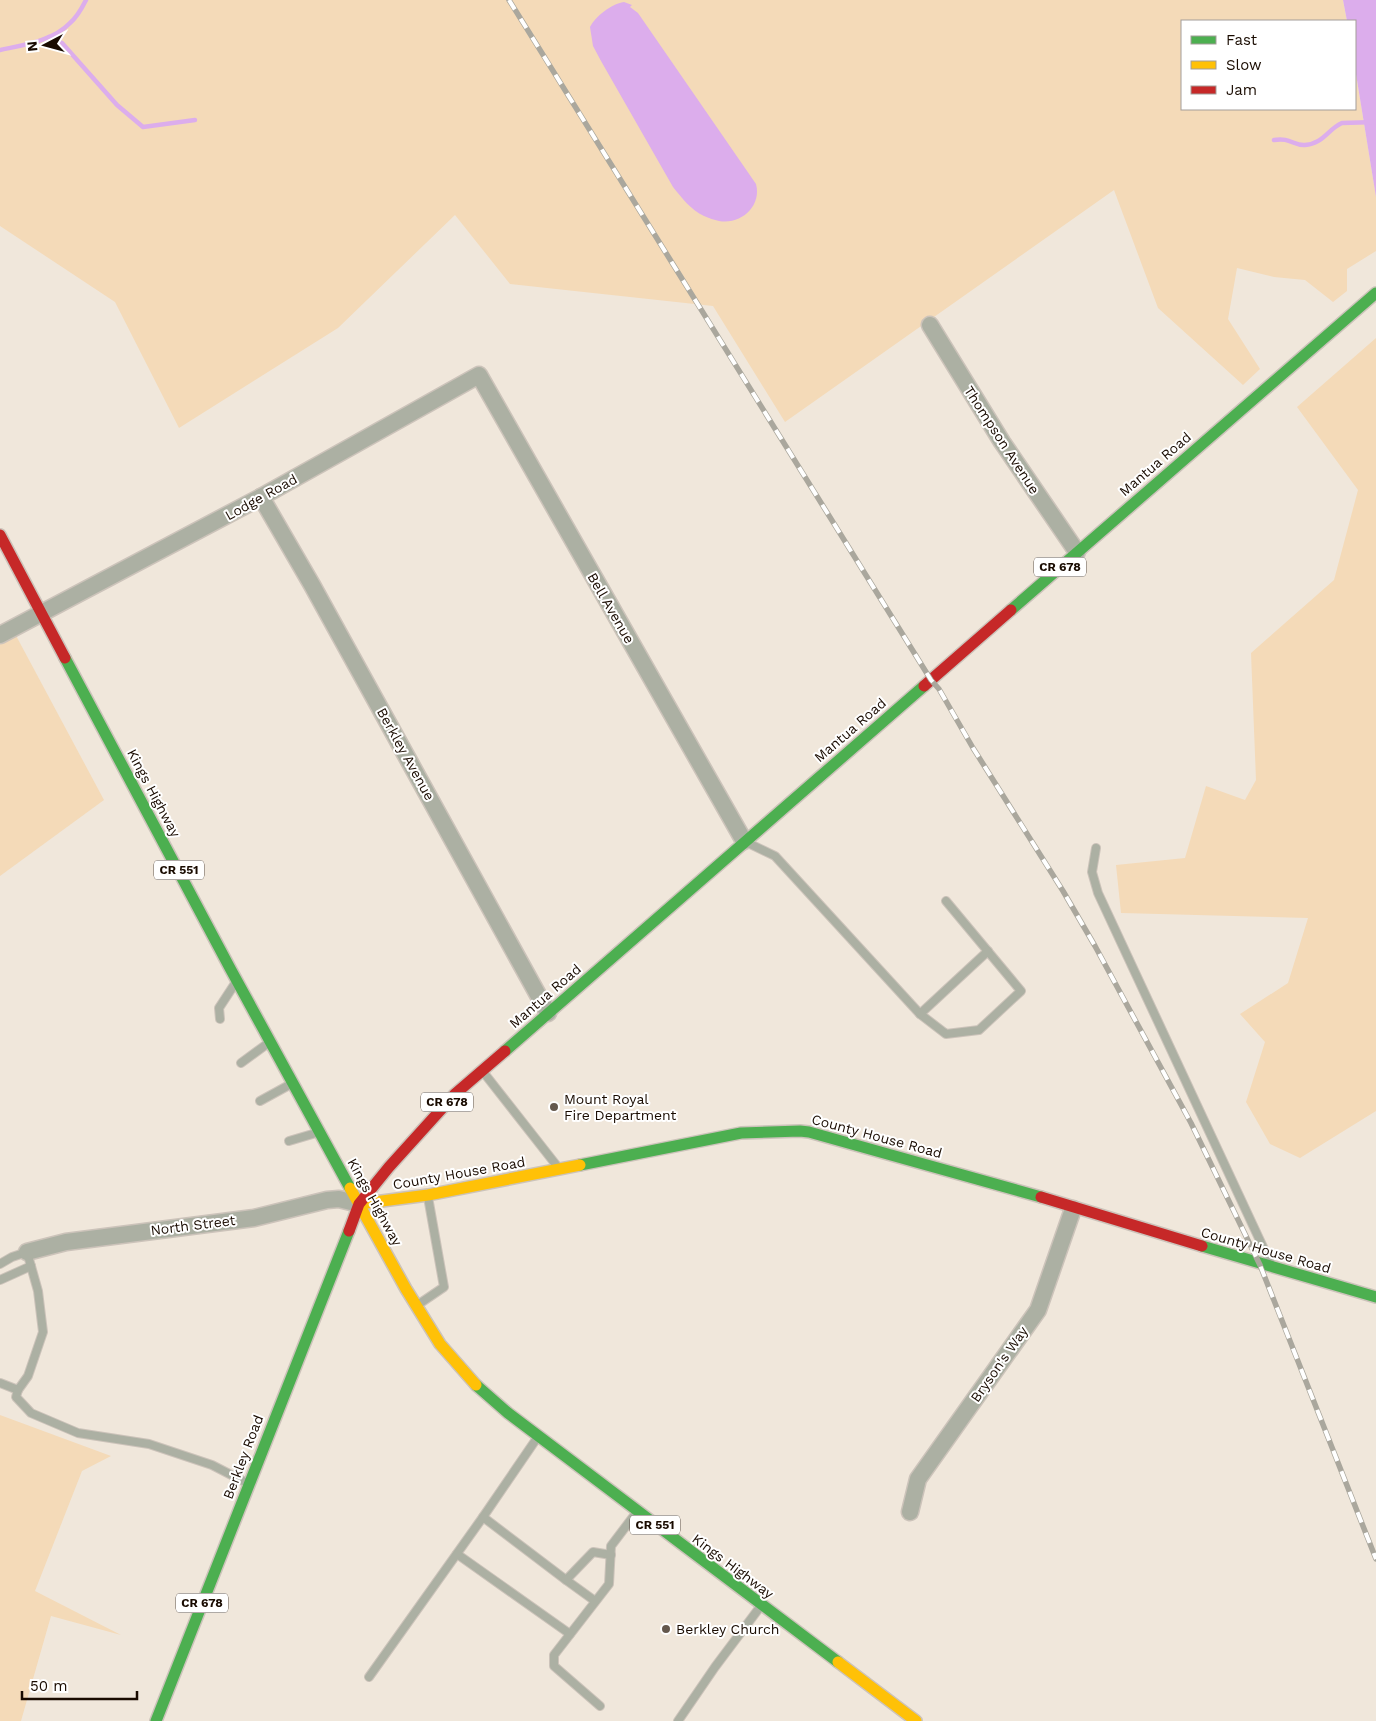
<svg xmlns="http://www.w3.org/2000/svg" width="1376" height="1721" font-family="'Work Sans',sans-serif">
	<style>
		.green { fill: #f4dab8 }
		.water { fill: #dcadec }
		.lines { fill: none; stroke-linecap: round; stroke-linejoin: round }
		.stream { stroke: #dcadec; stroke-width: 4.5 }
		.lane-casing { stroke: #ccc3ba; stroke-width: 10 }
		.street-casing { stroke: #ccc3ba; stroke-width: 19 }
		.fast-casing { stroke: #ccc3ba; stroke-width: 14 }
		.slow-casing { stroke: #ccc3ba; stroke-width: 14 }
		.jam-casing { stroke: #ccc3ba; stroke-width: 14 }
		.lane { stroke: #acb0a3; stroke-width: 8 }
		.street { stroke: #acb0a3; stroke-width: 16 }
		.fast { stroke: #4caf50; stroke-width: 11 }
		.slow { stroke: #ffc107; stroke-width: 11 }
		.jam { stroke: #c62828; stroke-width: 11 }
		.rail-casing { stroke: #aaa79d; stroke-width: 5.5 }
		.rail { stroke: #fff; stroke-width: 4; stroke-dasharray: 11; stroke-linecap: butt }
		.poi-dot { fill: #64584d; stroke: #fff; stroke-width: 2 }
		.labels { text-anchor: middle; stroke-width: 4; stroke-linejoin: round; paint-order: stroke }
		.shield { fill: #fff; stroke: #5e544c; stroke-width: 1 }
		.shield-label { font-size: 12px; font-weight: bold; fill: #190b00 }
		.street-label { font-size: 14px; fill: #190b00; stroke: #fff }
		.poi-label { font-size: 14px; fill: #190b00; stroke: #fff; text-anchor: start }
	</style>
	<rect width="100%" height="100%" fill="#f0e7db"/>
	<g class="green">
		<polygon points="0,0 1343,0 1347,21 1182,21 1182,109 1355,109 1355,68 1376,197 1376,251 1347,269 1347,291 1333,302 1305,280 1274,277 1237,268 1228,319 1260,369 1243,385 1158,308 1114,190 785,422 713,306 510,284 455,215 338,328 179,428 115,302 0,226"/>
		<polygon points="1376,338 1376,1111 1300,1158 1270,1144 1246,1102 1265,1042 1240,1014 1288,983 1308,918 1121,913 1116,865 1185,858 1206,786 1245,800 1256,780 1251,653 1334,580 1358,490 1297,407"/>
		<polygon points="13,630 104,800 0,876 0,637"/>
		<polygon points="0,1415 111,1456 82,1471 35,1591 121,1635 51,1616 21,1721 0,1721"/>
	</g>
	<g class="water">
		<polygon points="1343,0 1376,0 1376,197 1355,68 1355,21 1347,21"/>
		<path d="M624,2L632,5L630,7L638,13L756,184C762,206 741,225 719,221C714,220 709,218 704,216C691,210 682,198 673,187L601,61L593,46L590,27C596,16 611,4 624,2Z"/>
	</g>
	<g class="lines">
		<g class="stream">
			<polyline points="49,37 62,43 117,105 143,127 195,120"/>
			<path d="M0,50C23,45 53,41 70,23C77,17 82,8 86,0"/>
			<path d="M1274,140C1290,137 1294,146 1305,145C1323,144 1328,129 1342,123L1376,122"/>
		</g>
		<defs>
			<g id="lane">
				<polyline points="748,843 775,856 920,1014 946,1034 979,1030 1021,991 946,901"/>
				<polyline points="1096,848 1092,872 1098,893 1270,1262"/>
				<polyline points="920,1014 988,951"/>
				<polyline points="220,1019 219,1008 234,985"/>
				<polyline points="241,1063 267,1044"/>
				<polyline points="484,1073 557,1166"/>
				<polyline points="260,1101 291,1084"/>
				<polyline points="289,1141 316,1133"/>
				<polyline points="0,1264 12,1257 27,1252 38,1291 43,1332 28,1376 18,1390 0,1383"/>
				<polyline points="0,1280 31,1266"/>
				<polyline points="419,1304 444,1287 428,1197"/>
				<polyline points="18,1390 16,1397 31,1413 78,1433 149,1444 212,1465 245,1482"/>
				<polyline points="483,1517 566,1580 593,1552 611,1555"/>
				<polyline points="457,1554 570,1634"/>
				<polyline points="566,1580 595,1601"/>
				<polyline points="369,1677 483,1517 537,1438"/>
				<polyline points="600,1706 554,1666 554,1655 609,1584 611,1546 636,1513"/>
				<polyline points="678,1721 715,1667 760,1607"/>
			</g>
			<g id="street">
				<polyline points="930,325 1002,442 1077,552"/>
				<polyline points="261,497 312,585 548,1013"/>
				<polyline points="0,635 261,497 479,375 744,841"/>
				<polyline points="27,1252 66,1242 254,1218 327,1200 339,1199 359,1204"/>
				<polyline points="910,1512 918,1479 1038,1310 1073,1209"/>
			</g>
			<g id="fast">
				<polyline points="1011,610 1376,293"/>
				<polyline points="65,658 231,970 350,1188"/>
				<path d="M505,1051C645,930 784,807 924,686"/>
				<polyline points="580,1165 741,1133 800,1131 809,1132 1041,1197"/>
				<polyline points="1202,1246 1376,1297"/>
				<polyline points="476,1385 508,1413 838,1662"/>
				<polyline points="156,1721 349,1231"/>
			</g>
			<g id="slow">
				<polyline points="350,1188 406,1289 440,1344 476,1385"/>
				<polyline points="359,1204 428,1195 580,1165"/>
				<polyline points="838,1662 916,1721"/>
			</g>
			<g id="jam">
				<polyline points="0,535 65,658"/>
				<polyline points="924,686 1011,610"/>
				<polyline points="1041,1197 1202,1246"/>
				<polyline points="349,1231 359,1204 389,1167 455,1094 505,1051"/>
			</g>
		</defs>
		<use href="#lane" class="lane-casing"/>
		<use href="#street" class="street-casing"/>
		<use href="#fast" class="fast-casing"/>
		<use href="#slow" class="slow-casing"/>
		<use href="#jam" class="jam-casing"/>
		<use href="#lane" class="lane"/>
		<use href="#street" class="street"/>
		<use href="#fast" class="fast"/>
		<use href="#slow" class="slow"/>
		<use href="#jam" class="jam"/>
		<defs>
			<polyline id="rail" points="509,0 931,680 939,689 973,748 1063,891 1095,946 1191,1123 1260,1265 1376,1559"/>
		</defs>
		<use href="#rail" class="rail-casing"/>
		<use href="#rail" class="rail"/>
	</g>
	<g class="poi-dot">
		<circle cx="554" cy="1107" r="5"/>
		<circle cx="666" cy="1629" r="5"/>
	</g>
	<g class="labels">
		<g class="shield">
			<rect x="1034" y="557.5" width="52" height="19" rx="4"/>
			<rect x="154" y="860.5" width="50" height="19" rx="4"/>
			<rect x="421" y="1092.5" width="52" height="19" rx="4"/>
			<rect x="630" y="1515.5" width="50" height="19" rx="4"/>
			<rect x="176" y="1593.5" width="52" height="19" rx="4"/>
		</g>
		<g class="shield-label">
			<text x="1060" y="571">CR 678</text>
			<text x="179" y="874">CR 551</text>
			<text x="447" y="1106">CR 678</text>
			<text x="655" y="1529">CR 551</text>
			<text x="202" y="1607">CR 678</text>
		</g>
		<g class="street-label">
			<text transform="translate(1002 440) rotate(57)" y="5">Thompson Avenue</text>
			<text transform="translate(1155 464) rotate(-41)" y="5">Mantua Road</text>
			<text transform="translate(261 497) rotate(-29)" y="5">Lodge Road</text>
			<text transform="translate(611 608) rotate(60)" y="5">Bell Avenue</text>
			<text transform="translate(850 730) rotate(-41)" y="5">Mantua Road</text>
			<text transform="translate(406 754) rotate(61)" y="5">Berkley Avenue</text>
			<text transform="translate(154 793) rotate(62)" y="5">Kings Highway</text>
			<text transform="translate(545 996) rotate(-41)" y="5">Mantua Road</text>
			<text transform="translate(877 1136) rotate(15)" y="5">County House Road</text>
			<text transform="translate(459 1173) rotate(-10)" y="5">County House Road</text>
			<text transform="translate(375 1202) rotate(61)" y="5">Kings Highway</text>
			<text transform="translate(193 1225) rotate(-7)" y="5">North Street</text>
			<text transform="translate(1266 1250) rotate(16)" y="5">County House Road</text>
			<text transform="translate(999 1364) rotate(-55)" y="5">Bryson's Way</text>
			<text transform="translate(243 1457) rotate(-69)" y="5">Berkley Road</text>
			<text transform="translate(733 1566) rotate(37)" y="5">Kings Highway</text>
		</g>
		<g class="poi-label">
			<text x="564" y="1104">Mount Royal<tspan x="564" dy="16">Fire Department</tspan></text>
			<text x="676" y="1634">Berkley Church</text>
		</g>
	</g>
	<rect x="1181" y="20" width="175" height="90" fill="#ffffff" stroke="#a39d99"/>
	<rect x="1191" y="36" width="25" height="8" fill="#4caf50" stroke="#a39d99"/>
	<text x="1226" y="45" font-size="15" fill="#190b00">Fast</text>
	<rect x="1191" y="61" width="25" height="8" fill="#ffc107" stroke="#a39d99"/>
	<text x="1226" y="70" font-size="15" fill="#190b00">Slow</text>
	<rect x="1191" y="86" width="25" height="8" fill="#c62828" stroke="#a39d99"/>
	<text x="1226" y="95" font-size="15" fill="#190b00">Jam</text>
	<g transform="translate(45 45) rotate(264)" stroke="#ffffff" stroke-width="4" paint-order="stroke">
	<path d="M0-4L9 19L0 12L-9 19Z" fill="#190b00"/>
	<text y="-8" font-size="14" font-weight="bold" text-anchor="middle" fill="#190b00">N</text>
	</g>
	<path d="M22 1691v8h115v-8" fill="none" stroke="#190b00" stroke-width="2.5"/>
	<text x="30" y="1691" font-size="15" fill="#190b00" stroke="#ffffff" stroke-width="4" paint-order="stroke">50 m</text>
</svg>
